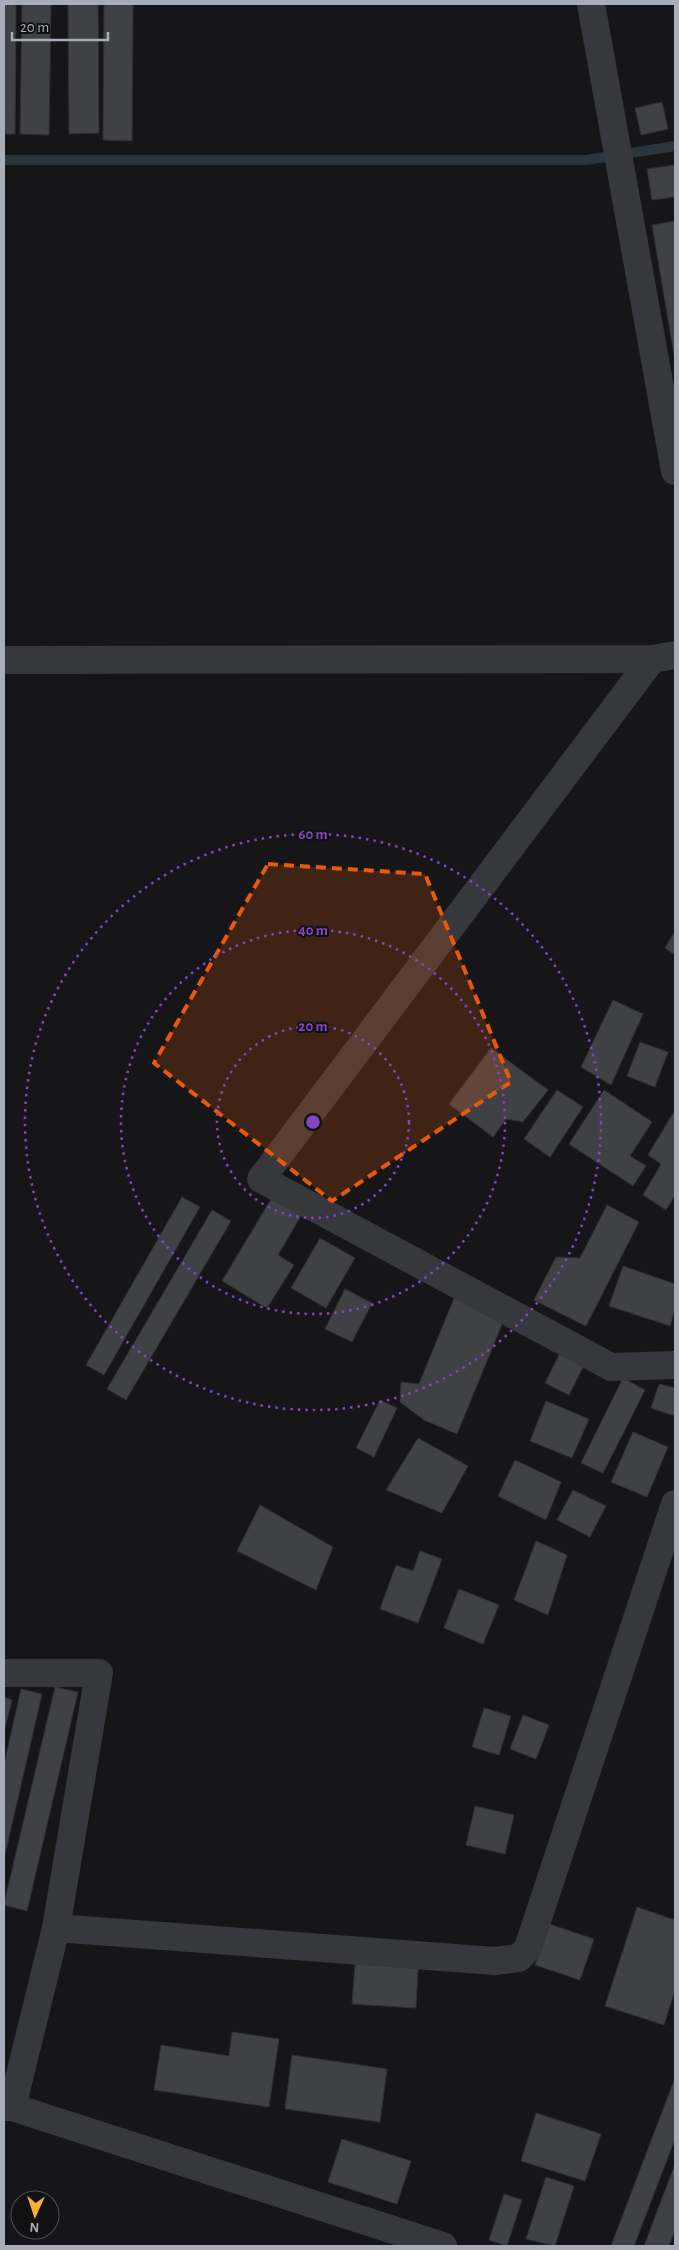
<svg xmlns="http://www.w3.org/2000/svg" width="679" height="2250" font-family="'Alegreya Sans',sans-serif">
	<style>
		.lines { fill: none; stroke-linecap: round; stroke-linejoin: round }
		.stream { stroke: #2c353c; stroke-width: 10 }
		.building { fill: #404145; stroke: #303034 }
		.street { stroke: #37383d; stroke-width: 28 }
		.marked { fill: #e8590c; fill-opacity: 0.2; stroke: #e8590c; stroke-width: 4; stroke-dasharray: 10 6; stroke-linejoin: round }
		.ring { fill: none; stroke: #8446be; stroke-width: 2.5; stroke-dasharray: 2.5 5 }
		.centre { fill: #8446be; stroke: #111113; stroke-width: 2.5 }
		.ring-label { font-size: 15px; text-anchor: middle; font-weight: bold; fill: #8446be; stroke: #111113; stroke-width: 4; stroke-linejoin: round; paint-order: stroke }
	</style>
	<rect width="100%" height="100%" fill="#161618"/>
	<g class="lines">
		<polyline class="stream" points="4,160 586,160 675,146"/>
	</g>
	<g class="building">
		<polygon points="4,4 16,4 15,134 4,134"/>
		<polygon points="22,4 51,4 49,135 20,134"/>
		<polygon points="68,4 98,4 99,133 69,134"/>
		<polygon points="104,4 133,4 132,141 103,140"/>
		<polygon points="662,102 668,129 641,135 635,108"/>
		<polygon points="675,165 675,197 652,200 647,169"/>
		<polygon points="675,221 675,361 652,225"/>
		<polygon points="675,931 675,955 665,948"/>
		<polygon points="613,1000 643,1014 611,1085 581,1067"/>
		<polygon points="640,1042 668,1052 655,1087 627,1076"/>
		<polygon points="491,1048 548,1090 523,1122 506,1119 493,1137 449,1104"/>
		<polygon points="557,1090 583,1107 550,1157 524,1139"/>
		<polygon points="604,1090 652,1122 630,1156 646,1166 633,1186 569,1144"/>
		<polygon points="675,1110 675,1195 666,1210 643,1195 661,1164 648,1155"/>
		<polygon points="273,1196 302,1214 278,1255 294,1265 267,1308 222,1281"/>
		<polygon points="182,1197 200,1207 104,1375 86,1365"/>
		<polygon points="607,1205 639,1222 586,1326 534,1300 556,1257 580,1258"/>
		<polygon points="212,1210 231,1221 126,1400 107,1389"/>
		<polygon points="320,1238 355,1258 326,1308 291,1288"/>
		<polygon points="623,1266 675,1284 675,1308 670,1326 609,1306"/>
		<polygon points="345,1289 372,1303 352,1342 325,1329"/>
		<polygon points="455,1296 505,1317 457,1434 424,1420 400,1402 401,1382 419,1384"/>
		<polygon points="560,1353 584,1365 569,1395 545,1383"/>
		<polygon points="623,1378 645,1390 603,1473 581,1463"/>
		<polygon points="659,1384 675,1388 675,1416 651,1408"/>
		<polygon points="380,1400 397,1408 374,1457 356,1448"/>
		<polygon points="546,1401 589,1419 572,1458 530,1441"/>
		<polygon points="633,1432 668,1447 647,1497 611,1482"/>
		<polygon points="418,1438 468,1466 442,1513 386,1490"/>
		<polygon points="515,1460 561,1482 546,1520 498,1496"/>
		<polygon points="573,1490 606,1506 590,1537 557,1520"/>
		<polygon points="260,1505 333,1547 316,1590 237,1551"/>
		<polygon points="536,1541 567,1555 548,1615 514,1600"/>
		<polygon points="420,1551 442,1559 418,1623 380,1609 396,1565 413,1571"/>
		<polygon points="459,1589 499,1605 483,1644 444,1628"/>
		<polygon points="55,1687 78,1692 27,1911 4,1905 4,1904"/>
		<polygon points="21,1689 42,1694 4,1859 4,1765"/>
		<polygon points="4,1697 12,1700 4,1732"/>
		<polygon points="484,1708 511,1716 499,1755 472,1747"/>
		<polygon points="523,1715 549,1725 536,1759 510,1749"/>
		<polygon points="475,1806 514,1815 505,1854 466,1845"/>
		<polygon points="637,1907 675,1920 675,1990 664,2025 605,2006"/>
		<polygon points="549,1924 594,1939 580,1980 535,1965"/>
		<polygon points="355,1964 418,1968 416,2008 352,2004"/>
		<polygon points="232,2032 279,2039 269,2107 154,2090 161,2045 229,2056"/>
		<polygon points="292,2055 387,2069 380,2122 285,2109"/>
		<polygon points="675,2078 675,2139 634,2246 611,2246"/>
		<polygon points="536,2113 601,2134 585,2181 521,2161"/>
		<polygon points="342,2139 411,2161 397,2204 328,2182"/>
		<polygon points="675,2164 675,2229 669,2246 644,2246"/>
		<polygon points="546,2177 574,2186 555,2246 526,2239"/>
		<polygon points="504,2194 522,2200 507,2246 489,2240"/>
	</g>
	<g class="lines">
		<g class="street">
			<polyline points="591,4 675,471"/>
			<polyline points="652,659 261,1179 611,1367 675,1365"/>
			<polyline points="4,660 652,659 675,655"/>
			<polyline points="4,1673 99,1673 56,1928 12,2107"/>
			<polyline points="56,1928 495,1961 519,1958 528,1948 675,1504"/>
			<polyline points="4,2107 12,2107 443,2246"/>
		</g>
	</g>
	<path class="marked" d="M268,864L425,874L511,1082L332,1201L154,1063Z"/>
	<g class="ring">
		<circle cx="313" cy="1122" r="96"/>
		<circle cx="313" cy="1122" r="192"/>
		<circle cx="313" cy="1122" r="288"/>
	</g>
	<circle cx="313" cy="1122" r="8" class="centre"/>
	<g class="ring-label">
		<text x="313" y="839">60 m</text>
		<text x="313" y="935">40 m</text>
		<text x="313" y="1031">20 m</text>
	</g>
	<rect width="679" height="2250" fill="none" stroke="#a8adb8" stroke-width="10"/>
	<g transform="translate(35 2215) rotate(183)"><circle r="24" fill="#111113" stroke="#4d4f55"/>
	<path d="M0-4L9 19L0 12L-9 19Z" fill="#f2b134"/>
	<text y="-8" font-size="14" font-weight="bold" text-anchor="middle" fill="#a8adb8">N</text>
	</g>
	<path d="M12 32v8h96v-8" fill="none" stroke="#a8adb8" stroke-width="2.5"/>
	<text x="20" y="32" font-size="15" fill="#a8adb8" stroke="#111113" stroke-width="4" paint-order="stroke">20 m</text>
</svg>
